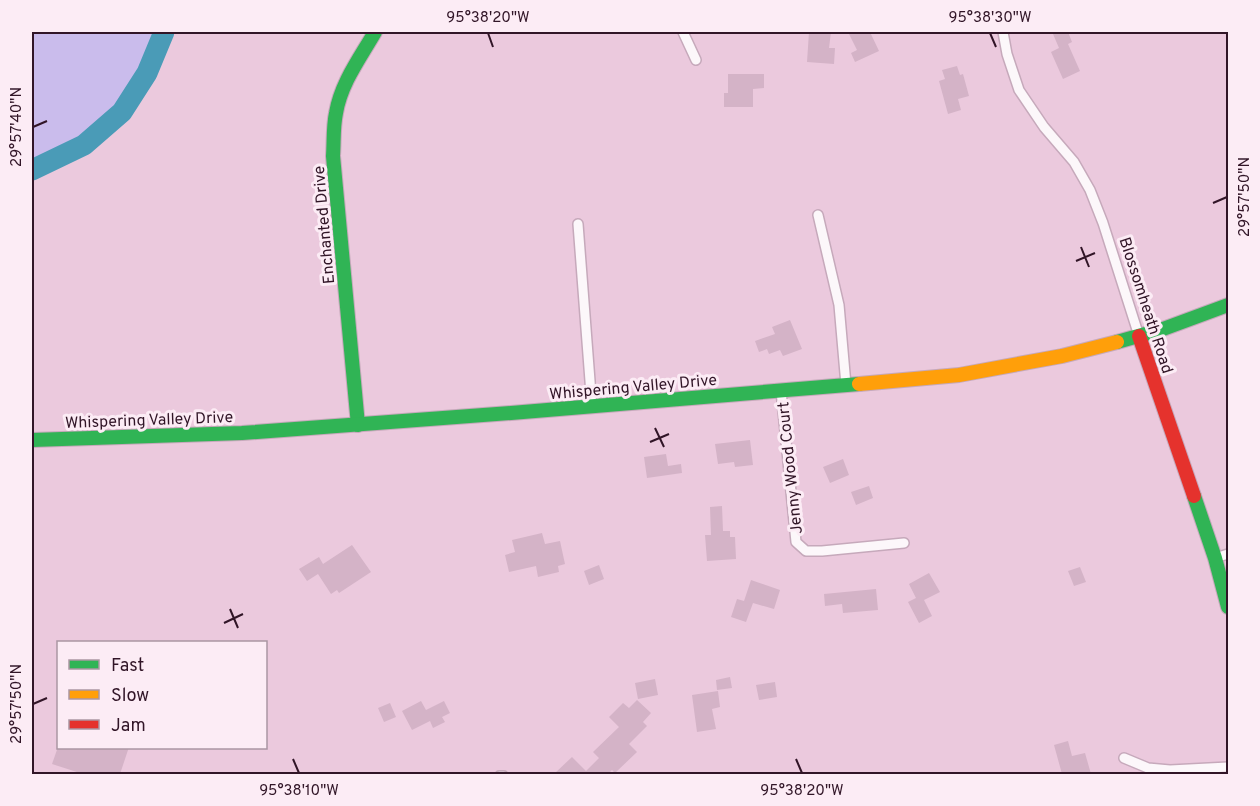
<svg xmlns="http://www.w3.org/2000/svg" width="1260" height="806" font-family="Overpass,sans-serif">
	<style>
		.green { fill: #cabcec }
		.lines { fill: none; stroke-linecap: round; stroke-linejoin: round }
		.river { stroke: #4a9bb7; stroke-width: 21 }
		.building { fill: #d4b3c7 }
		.lane-casing { stroke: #c6a9bb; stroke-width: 8 }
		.street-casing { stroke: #c6a9bb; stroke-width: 12 }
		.fast-casing { stroke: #c6a9bb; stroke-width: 16 }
		.slow-casing { stroke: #c6a9bb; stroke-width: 16 }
		.jam-casing { stroke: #c6a9bb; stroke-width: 16 }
		.lane { stroke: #fcf7fa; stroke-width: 4.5 }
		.street { stroke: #fcf7fa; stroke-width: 9 }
		.fast { stroke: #30b455; stroke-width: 14 }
		.slow { stroke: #ff9f0a; stroke-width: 14 }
		.jam { stroke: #e5322d; stroke-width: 14 }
		.ticks { fill: none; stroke: #311527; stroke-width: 2 }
		.labels { text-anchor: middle; stroke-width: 6; stroke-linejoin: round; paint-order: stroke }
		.street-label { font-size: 16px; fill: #311527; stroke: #fcecf5 }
		.neatline { fill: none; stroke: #311527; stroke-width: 2 }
		.ticks-label { font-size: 15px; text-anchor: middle; fill: #311527 }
	</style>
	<rect width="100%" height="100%" fill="#ebc9dd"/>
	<polygon class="green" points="32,32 164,32 147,73 122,112 84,145 32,170"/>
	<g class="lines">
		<polyline class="river" points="32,170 84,145 122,112 147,73 164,32"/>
	</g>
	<g class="building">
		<polygon points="809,32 831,32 829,48 835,48 834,64 807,62"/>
		<polygon points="848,32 870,32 879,51 855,62 851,53 857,50"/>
		<polygon points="1059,32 1068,32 1072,42 1068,44 1080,71 1063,79 1051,52 1059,48 1053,34"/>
		<polygon points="957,66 960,75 963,74 969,96 958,99 961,110 948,114 939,81 945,79 942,70"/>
		<polygon points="728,74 764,74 764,88 753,89 753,107 724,107 724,93 728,93"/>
		<polygon points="790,320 802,349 783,356 780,350 769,354 767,349 759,352 755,341 775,334 772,327"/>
		<polygon points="750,440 753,465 735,467 734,462 718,464 715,444"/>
		<polygon points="666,454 668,466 681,464 682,473 647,478 644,457"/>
		<polygon points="843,459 849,475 830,483 823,467"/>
		<polygon points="869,486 873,498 856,505 851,492"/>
		<polygon points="722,506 723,531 730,531 730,537 735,537 736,559 707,561 705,535 711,535 710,507"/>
		<polygon points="542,533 545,544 560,541 565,564 558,566 559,572 538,577 536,566 509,572 505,555 515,552 512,540"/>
		<polygon points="352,545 371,572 339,593 337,590 331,594 318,574 307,581 299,569 319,557 323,564"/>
		<polygon points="599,565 604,579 589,585 584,571"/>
		<polygon points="1080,567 1086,582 1074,586 1068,571"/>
		<polygon points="929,573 940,592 924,600 932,616 919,623 908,602 916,598 909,584"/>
		<polygon points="751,580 780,590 774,609 753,603 746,622 731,617 737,599 744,601"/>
		<polygon points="876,589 878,610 843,613 842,604 825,606 824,594"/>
		<polygon points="730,677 732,688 717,690 716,680"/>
		<polygon points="655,679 658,695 638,699 635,683"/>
		<polygon points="775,682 777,697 759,700 756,685"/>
		<polygon points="718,691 720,707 712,709 716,729 697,732 692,695"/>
		<polygon points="637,700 651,713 643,722 647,726 629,744 637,752 615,773 612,770 608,774 554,774 572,757 586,771 599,758 593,752 619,727 609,717 623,703 629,708"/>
		<polygon points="421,701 426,710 444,701 450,713 442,717 445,722 433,728 430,721 412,730 402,711"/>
		<polygon points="390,703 396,717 384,722 378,708"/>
		<polygon points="1068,741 1072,756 1085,753 1091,774 1062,774 1054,745"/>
		<polygon points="58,747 129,747 120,774 83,774 52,764"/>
	</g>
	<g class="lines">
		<defs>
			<polyline id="lane" points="499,774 504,774"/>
			<g id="street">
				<polyline points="683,32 696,60"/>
				<polyline points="1003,32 1007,54 1019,90 1044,127 1074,162 1090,190 1103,223 1139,336"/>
				<polyline points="818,215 839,305 846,385"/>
				<polyline points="578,224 592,407"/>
				<polyline points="781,391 796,542 806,551 822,551 904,543"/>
				<polyline points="1215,558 1228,554"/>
				<polyline points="1124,758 1148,768 1170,770 1228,767"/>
			</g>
			<g id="fast">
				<polyline points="1117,342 1163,329 1228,305"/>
				<path d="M358,425L333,156C334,142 333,127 336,113C341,83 360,58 375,32"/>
				<polyline points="32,440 242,433 511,413 859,384"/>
				<polyline points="1194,496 1215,558 1228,607"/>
			</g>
			<polyline id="slow" points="859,384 959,375 1062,356 1117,342"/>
			<polyline id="jam" points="1139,336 1194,496"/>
		</defs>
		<use href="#lane" class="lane-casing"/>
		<use href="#street" class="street-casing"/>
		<use href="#fast" class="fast-casing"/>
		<use href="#slow" class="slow-casing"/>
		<use href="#jam" class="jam-casing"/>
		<use href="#lane" class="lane"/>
		<use href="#street" class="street"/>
		<use href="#fast" class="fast"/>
		<use href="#slow" class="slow"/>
		<use href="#jam" class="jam"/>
	</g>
	<path class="ticks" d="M488,33L493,47M990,33L996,47M33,127L47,121M1213,203L1227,197M1081,247L1089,267M1076,261L1095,253M655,428L664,447M650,442L669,434M230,609L238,628M224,623L243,614M33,704L47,698M293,759L299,773M796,759L802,773"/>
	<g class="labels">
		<g class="street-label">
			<text transform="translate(323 225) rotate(-95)" y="6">Enchanted Drive</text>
			<text transform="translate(1147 305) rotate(72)" y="6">Blossomheath Road</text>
			<text transform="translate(633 386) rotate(-5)" y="6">Whispering Valley Drive</text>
			<text transform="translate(149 419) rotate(-2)" y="6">Whispering Valley Drive</text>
			<text transform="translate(789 468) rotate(-96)" y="6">Jenny Wood Court</text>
		</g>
	</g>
	<rect width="1260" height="806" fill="none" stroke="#fcecf5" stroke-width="66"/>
	<rect x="57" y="641" width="210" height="108" fill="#fcecf5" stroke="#ab96a3" stroke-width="1.5"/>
	<rect x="69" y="660" width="30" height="9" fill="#30b455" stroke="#ab96a3" stroke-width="1.5"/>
	<text x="111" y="671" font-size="18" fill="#311527">Fast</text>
	<rect x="69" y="690" width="30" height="9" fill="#ff9f0a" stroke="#ab96a3" stroke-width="1.5"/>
	<text x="111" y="701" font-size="18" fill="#311527">Slow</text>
	<rect x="69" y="720" width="30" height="9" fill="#e5322d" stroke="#ab96a3" stroke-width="1.5"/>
	<text x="111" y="731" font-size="18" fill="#311527">Jam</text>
	<rect x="33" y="33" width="1194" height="740" class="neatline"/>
	<g class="ticks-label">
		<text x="488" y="22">95°38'20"W</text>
		<text x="990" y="22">95°38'30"W</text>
		<text transform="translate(16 127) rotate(-90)" y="5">29°57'40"N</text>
		<text transform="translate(1244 197) rotate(-90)" y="5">29°57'50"N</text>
		<text transform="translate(16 704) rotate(-90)" y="5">29°57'50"N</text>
		<text x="299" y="795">95°38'10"W</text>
		<text x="802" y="795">95°38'20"W</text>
	</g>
</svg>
